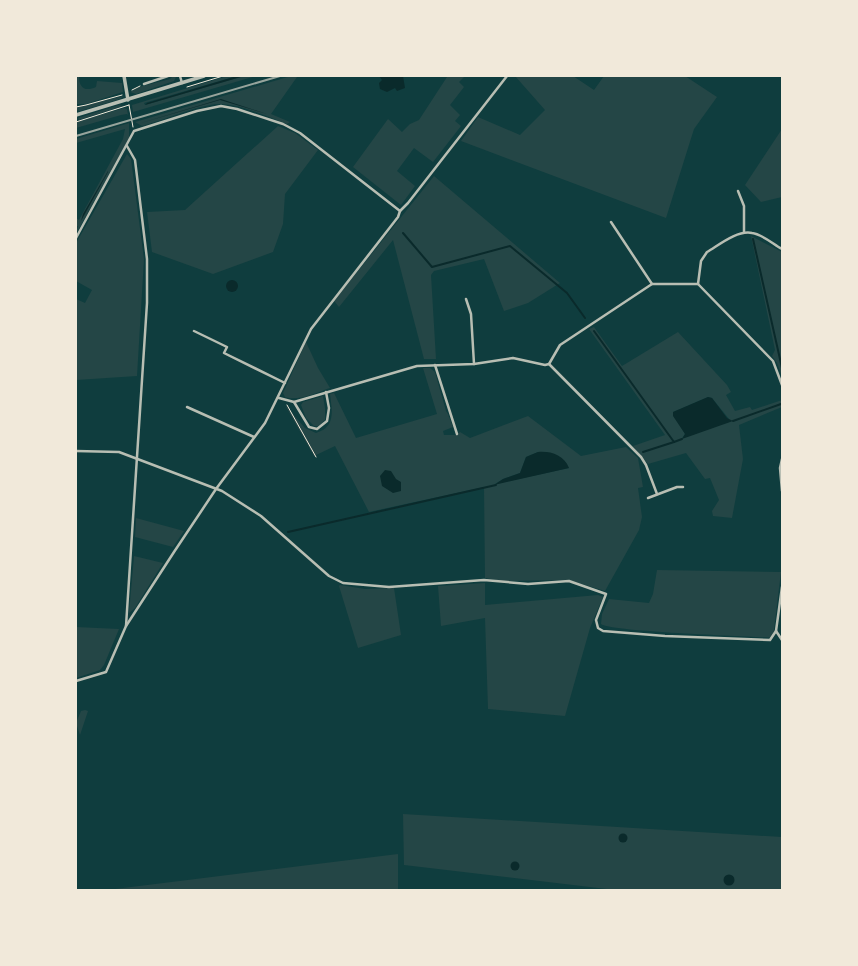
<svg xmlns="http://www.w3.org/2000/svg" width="858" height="966" font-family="'Source Sans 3',sans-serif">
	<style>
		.green { fill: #244646; fill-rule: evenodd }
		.water { fill: #0a2a2b }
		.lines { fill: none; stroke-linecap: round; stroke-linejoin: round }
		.stream { stroke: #0a2a2b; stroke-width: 2 }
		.path { stroke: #f1e9da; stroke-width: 1 }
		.minor { stroke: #b8beb3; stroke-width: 2.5 }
		.tertiary { stroke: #b8beb3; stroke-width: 3.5 }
		.rail { stroke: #97a49c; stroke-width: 2 }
	</style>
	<rect width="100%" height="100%" fill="#0f3d3e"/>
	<g class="green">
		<path d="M76,76H79C79,88 85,92 96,87L97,81L122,83L123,92L86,104H76Z"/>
		<polygon points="173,76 176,77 174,81 136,94 130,92 139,87 170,79"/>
		<polygon points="227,76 237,76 144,103 145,105 244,76 256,76 133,112 132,105"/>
		<path d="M291,76H301L297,77L271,114L290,122L287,124C267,117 242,104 219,104C197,105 165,120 142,126L135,122Z"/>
		<polygon points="446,76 465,76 459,82 464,87 450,105 460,115 455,121 461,126 433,162 414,148 397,171 415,186 401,205 353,167 388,119 402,132 410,124 419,120 447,77"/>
		<polygon points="515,76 573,76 594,90 604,76 685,76 717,97 694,129 666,218 461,141 478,117 520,135 545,110"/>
		<polygon points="124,96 120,99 80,111 76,110 76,107"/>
		<polygon points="119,105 123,106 79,120 78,118"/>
		<polygon points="124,108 127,109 128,115 127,114 121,115 76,128 76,122"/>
		<polygon points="129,123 129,138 76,234 78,226 76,227 76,218 79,220 123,139 125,129 76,143 76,139"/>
		<polygon points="278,126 295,133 318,150 285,194 283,224 273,252 213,274 152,252 147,212 185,210"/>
		<polygon points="782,129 782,197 761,202 745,185"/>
		<polygon points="127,154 131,159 144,259 137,376 76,380 76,299 85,303 92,290 76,281 76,243"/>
		<polygon points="434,176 560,283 528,303 504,311 484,259 434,271 431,275 436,359 424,359 393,240 339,307 334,301"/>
		<polygon points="751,236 782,252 782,377 777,363 772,356 775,350"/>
		<path d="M594,327L622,366L678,332L727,385L731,392L726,395L735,411L750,407L752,410L782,400V407L739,425L743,459L732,518L713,516L712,511L719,500L710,478L705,479L686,453L648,464L633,446L665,435L589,329ZM708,397L712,398L729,419L682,438L685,434L673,412Z"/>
		<path d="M306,342L318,368L330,388C318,392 298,402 285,397L283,393Z"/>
		<path d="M423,368H430L435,372L446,411L448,414L453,427L443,431L444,435H456L460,432L470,438L528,416L581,456L626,447L638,458L643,487L638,488L642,517L639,530L605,591L568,580L503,581L485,578L484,487L369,512L335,446L314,456L285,405L305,428L316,433C336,427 332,411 330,394L334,393L356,438L437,414ZM538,452H547L569,468L495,484L503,479L520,473L526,457Z"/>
		<polygon points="323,396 325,408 325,420 319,426 314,426 306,418 301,405 303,402"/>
		<polygon points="136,518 184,531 173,547 135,537"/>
		<polygon points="134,556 163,563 135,608 129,613"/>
		<path d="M657,570L781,572L773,638C749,636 611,632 601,624L602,614L609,599L649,603L653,594Z"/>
		<polygon points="485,583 485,605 598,595 603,597 590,628 565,716 488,709 485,618 441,626 438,586"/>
		<polygon points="340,585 365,589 394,588 401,635 358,648 339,586"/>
		<polygon points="76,627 119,629 104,665 100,670 76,678"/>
		<polygon points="85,710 88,711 80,735 76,723 81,711"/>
		<polygon points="403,814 782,837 782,890 615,890 404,865"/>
		<polygon points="398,854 398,890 107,890"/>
	</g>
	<g class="water">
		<polygon points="237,76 244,76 145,105 147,103"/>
		<polygon points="379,76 403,76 405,88 397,91 395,88 387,92 380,89 379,83 382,80"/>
		<polygon points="221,99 267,114 220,100 141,123"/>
		<polygon points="108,171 108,172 81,221 83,214"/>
		<circle cx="232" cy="286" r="6"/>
		<polygon points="708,397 712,398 727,418 733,421 682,439 685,434 673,416 673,412"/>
		<path d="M538,452C551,451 564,455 569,468L494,485L503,479L520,473L526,457Z"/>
		<polygon points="385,470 391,471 396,479 401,482 401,491 393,493 382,486 380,476"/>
		<circle cx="623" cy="838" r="4.5"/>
		<circle cx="515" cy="866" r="4.5"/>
		<circle cx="729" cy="880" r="5.5"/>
	</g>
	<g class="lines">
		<g class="stream">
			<polyline points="403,233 432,267 510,246 567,293 585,318"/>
			<polyline points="753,239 782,368"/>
			<polyline points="594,331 674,442 682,439"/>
			<polyline points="733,421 781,404"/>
			<polyline points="643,452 674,442"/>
			<polyline points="288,532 496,485"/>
		</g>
		<g class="path">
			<polyline points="187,87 223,76"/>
			<polyline points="132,90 140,86"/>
			<polyline points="129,105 133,127"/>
			<polyline points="76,107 86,105 122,95"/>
			<polyline points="76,122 129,105"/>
			<polyline points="287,405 316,457"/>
		</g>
		<g class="minor">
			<polyline points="180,76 182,83"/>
			<polyline points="144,84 168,76"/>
			<polyline points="738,191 744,206 744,232"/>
			<polyline points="611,222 652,284"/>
			<polyline points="76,238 134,131 197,111 221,106 237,109 283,124 300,133 400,211"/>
			<polyline points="698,284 773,361 782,385"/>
			<polyline points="466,299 471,314 474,364"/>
			<polyline points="194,331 227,347 224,353 285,383"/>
			<polyline points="549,364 641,457 646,465 657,494"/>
			<polyline points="435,365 457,434"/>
			<path d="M279,398L294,402L417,366L474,364L513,358L545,365L549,364L560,345L652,284H698L701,261L707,252C719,245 737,230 752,233C762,234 773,244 782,249"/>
			<polyline points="294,402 309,427 317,429 327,421 329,408 326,392"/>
			<polyline points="187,407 254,437"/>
			<polyline points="76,451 119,452 222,491 261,516 329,576 343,583 389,587 484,580 528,584 569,581 606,594 596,620 598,628 603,631 665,636 770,640 776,631 782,587"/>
			<polyline points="782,459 780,468 782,491"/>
			<polyline points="648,498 677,487 683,487"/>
			<polyline points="126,626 147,303 147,259 135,160 127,146"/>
			<polyline points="776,631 782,640"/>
			<polyline points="76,681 106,672 126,626 174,552 216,489 265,423 311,329 398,217 400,211 408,203 507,76"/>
		</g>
		<g class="tertiary">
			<polyline points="124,76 128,100"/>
			<polyline points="76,115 204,76"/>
		</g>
		<polyline class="rail" points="76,136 280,76"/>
	</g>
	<rect width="858" height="966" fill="none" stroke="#f1e9da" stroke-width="154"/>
</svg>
